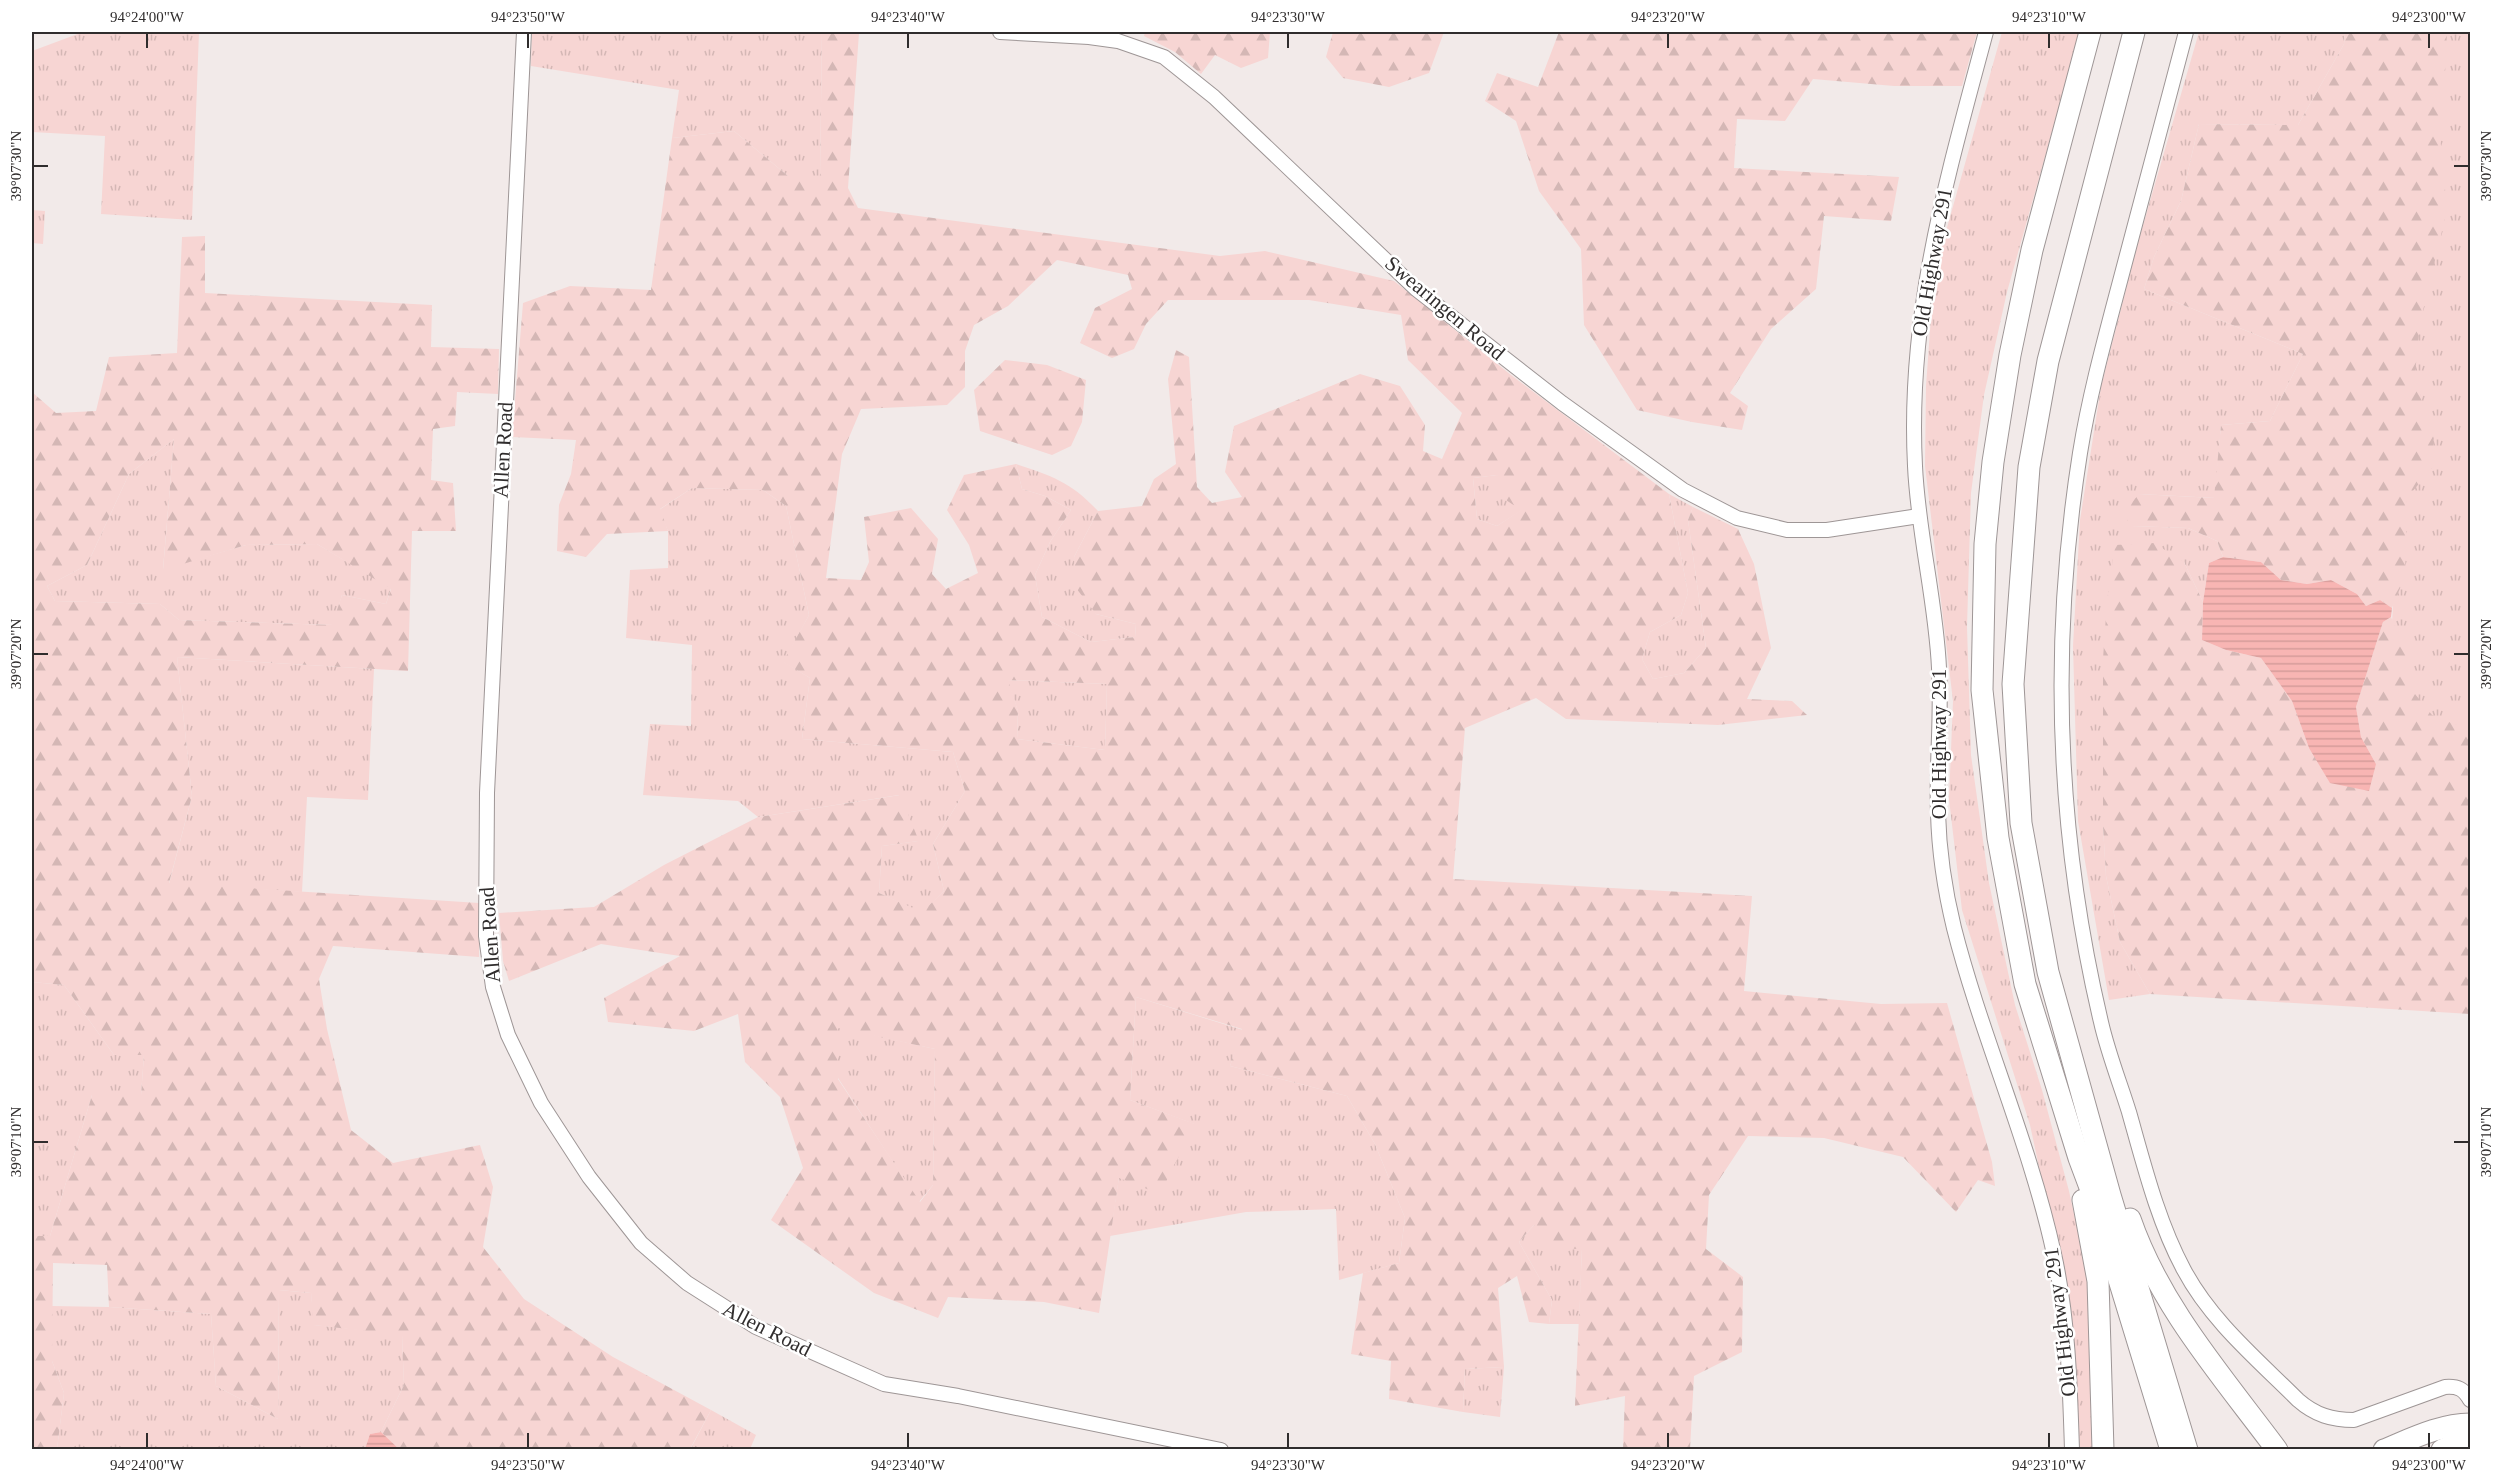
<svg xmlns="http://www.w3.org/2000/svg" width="2502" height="1481" font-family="Georgia,serif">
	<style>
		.grass { fill: url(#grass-tufts) }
		.forest { fill: url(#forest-firs); fill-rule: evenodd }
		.water { fill: url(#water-rules) }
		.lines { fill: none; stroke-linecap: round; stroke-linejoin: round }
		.minor-casing { stroke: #9e9696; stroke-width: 16 }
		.highway-casing { stroke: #9e9696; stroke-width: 23 }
		.minor { stroke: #fff; stroke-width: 14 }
		.highway { stroke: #fff; stroke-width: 21 }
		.ticks { fill: none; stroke: #302d2d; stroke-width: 2 }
		.labels { text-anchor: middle; stroke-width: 5; stroke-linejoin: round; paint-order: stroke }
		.street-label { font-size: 21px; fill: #302d2d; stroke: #fff }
		.neatline { fill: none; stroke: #302d2d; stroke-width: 2 }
		.ticks-label { font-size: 15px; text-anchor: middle; fill: #302d2d }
	</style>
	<defs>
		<pattern id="grass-tufts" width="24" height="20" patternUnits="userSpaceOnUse" patternTransform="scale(1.5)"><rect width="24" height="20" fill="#f7d5d3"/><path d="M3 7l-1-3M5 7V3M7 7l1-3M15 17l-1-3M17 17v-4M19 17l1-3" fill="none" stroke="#d4b7b5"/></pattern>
		<pattern id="forest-firs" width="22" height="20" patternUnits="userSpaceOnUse" patternTransform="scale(1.5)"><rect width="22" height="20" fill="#f7d5d3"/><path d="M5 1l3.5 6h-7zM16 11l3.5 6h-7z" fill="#d4b7b5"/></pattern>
		<pattern id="water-rules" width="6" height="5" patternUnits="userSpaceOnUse" patternTransform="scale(1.5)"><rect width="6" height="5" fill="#f8b5b3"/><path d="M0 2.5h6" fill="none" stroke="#d59c9a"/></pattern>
	</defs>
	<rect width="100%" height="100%" fill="#f2eae9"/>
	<g class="grass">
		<polygon points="83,32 199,32 192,220 101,214 105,136 32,132 32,51"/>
		<polygon points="532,32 822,32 820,177 788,176 734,131 672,138 679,90 531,66"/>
		<polygon points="2002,32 2080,32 2007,292 1984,395 1971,493 1967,627 1971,755 1989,883 2015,1005 2042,1090 2069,1191 2088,1278 2094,1449 2080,1449 2070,1320 2064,1265 2049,1213 2030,1125 1962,910 1949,799 1953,701 1925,466 1926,386 1931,317 1941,249"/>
		<polygon points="2199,32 2345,32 2344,44 2298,125 2199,124 2181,201 2154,257 2144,289 2303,354 2270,421 2221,425 2215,498 2139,494 2132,526 2188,528 2217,541 2223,557 2209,563 2203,602 2184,562 2104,772 2103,826 2106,876 2120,942 2150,994 2109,1000 2078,821 2073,646 2080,520 2101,387 2137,246"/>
		<polygon points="2425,32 2470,32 2470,734 2386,730"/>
		<polygon points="32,210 45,211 43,244 32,243"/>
		<polygon points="174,439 163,569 246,545 317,544 391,588 386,604 342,595 333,625 179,620 160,604 55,601 47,586 87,565 129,474"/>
		<path d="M1016,464C1052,476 1071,482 1098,511L1074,557L1096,614L1136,624L1135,637L1091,642L1042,617L1035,575L1050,542L1071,510L1045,496L1022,489Z"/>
		<polygon points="1497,475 1522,510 1497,526 1477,519 1473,478"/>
		<polygon points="692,488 763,490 786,506 809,615 784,662 810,678 802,739 953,752 965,791 933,844 944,891 922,913 879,893 882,846 918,841 899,795 758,817 738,801 643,795 650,724 691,726 692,645 626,638 630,570 668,568 668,531 659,510"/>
		<polygon points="1669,494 1693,507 1688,520 1706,648 1684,673 1653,679 1642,659 1650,632 1681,615 1688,593"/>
		<polygon points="177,657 374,669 368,800 307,797 302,892 169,884 192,796"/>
		<polygon points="1007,680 1107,684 1105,750 1017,739 1018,711"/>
		<polygon points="32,982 64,985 114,1055 144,1055 141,1095 92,1095 50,1236 32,1236"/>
		<polygon points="1136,997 1243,1030 1230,1066 1347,1096 1375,1144 1405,1218 1399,1263 1339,1280 1336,1209 1246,1212 1110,1236 1119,1177 1194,1124 1130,1100"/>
		<polygon points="838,1027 935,1049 933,1185 919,1202 838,1078"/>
		<polygon points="1534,1225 1582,1249 1579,1324 1549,1324 1552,1300 1519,1242"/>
		<polygon points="279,1290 311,1293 314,1325 402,1334 404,1385 381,1432 370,1434 365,1449 57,1449 64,1393 52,1361 52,1306 109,1307 211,1314 216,1386 278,1419"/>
		<polygon points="1504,1367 1500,1417 1463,1412 1465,1369"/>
		<polygon points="711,1410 756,1435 750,1449 690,1450"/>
	</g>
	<g class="forest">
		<path d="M822,32L859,33L848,188L858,208L1220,256L1265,251L1394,281L1511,375L1669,494L1688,593L1681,615L1650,632L1642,659L1653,679L1684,673L1706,648L1688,520L1693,507L1738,529L1754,564L1771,648L1747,699L1792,701L1807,715L1718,725L1566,719L1536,698L1465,728L1453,879L1752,896L1744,991L1881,1004L1947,1003L1992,1162L1995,1186L1978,1180L1956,1212L1903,1157L1824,1138L1748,1136L1709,1195L1706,1249L1743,1277L1742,1352L1694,1376L1690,1449H1623L1625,1396L1575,1406L1582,1249L1549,1248L1534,1225L1519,1242L1552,1300L1549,1324L1529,1322L1517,1276L1498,1288L1504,1367L1465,1369L1463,1412L1389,1399L1391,1361L1351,1354L1363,1273L1399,1263L1405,1218L1375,1144L1347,1096L1230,1066L1242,1029L1136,997L1130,1100L1195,1124L1160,1194L1119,1178L1099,1313L1044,1302L948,1297L938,1318L874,1293L771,1220L803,1168L780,1097L745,1062L738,1014L694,1031L608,1022L604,998L680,956L601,944L509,981L503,961L499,913L594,907L664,865L758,817L900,795L919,841L882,846L879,893L922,912L944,891L933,844L965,791L953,752L802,739L810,678L783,662L809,615L786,506L763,490L692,488L660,509L668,531L607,534L586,557L557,551L559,505L571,474L576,440L512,437L523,303L570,286L651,290L672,138L734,131L788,176H820ZM1057,260L1128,275L1132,289L1095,308L1080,343L1112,358L1134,349L1146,324L1168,300H1309L1401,315L1408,360L1462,413L1442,459L1423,451L1425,425L1400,386L1360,374L1234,426L1225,472L1242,497L1212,503L1197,487L1189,357L1176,350L1168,379L1176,464L1154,479L1142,506L1098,511L1074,557L1076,588L1096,614L1136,624L1135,637L1091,642L1042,617L1035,575L1050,542L1071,510L1045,496L1022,489L1016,464L964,475L947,510L969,545L978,573L946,589L932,574L938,539L911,508L864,517L869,562L861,580L826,578L842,454L861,409L947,405L965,387V351L974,325L1008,306ZM1497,475L1503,498L1521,510L1497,526L1477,519L1473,478ZM1008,680L1107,684L1105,750L1017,739L1018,711ZM838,1028L935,1049L933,1185L920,1202L838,1079Z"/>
		<polygon points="1145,32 1270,32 1268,58 1241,68 1215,55 1201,74 1175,52 1144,36"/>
		<polygon points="1333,32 1444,32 1429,73 1389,87 1343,78 1326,57"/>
		<polygon points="1559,32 1977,32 1962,86 1894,86 1813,79 1785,121 1737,119 1734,168 1899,177 1891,221 1824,216 1816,289 1771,329 1730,393 1748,406 1742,430 1692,422 1637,410 1584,325 1581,249 1539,191 1516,121 1485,101 1497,73 1538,87"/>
		<polygon points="2345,32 2447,32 2443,117 2439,125 2447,210 2420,323 2415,374 2429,427 2434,433 2432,468 2407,498 2405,576 2392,608 2380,600 2366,606 2357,594 2331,580 2307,584 2281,580 2261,562 2223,557 2217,541 2188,528 2131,526 2123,513 2139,494 2214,498 2221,425 2270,421 2303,354 2144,289 2154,257 2181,201 2199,124 2298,125 2344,44"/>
		<path d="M205,236V293L432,305L431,347L499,349L498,394L457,392L455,426L433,429L431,480L453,483L456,531H412L408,671L177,657L192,796L169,883L479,903V957L333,946L319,979L327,1029L351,1130L393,1163L480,1145L493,1187L483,1247L524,1299L613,1357L711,1410L690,1449H399L381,1432L404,1385L402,1335L313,1325L311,1293L279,1290L278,1419L216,1386L211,1314L109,1307L107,1265L53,1263L52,1361L64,1393L57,1449H32V1236H50L92,1095H141L144,1055H114L64,985L32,982V392L56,413L96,411L109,357L177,353L182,237ZM174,439L163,570L246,545L317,544L391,589L386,604L342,595L332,625L179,620L160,604L55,601L47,586L87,565L129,474Z"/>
		<polygon points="1005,360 1047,365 1086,380 1082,422 1071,446 1052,455 980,431 974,390"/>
		<polygon points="2154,543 2184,562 2203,602 2202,640 2226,650 2261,658 2292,701 2309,748 2376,764 2361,737 2356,707 2383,622 2391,617 2407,651 2415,694 2432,715 2454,724 2470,725 2470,1014 2150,994 2120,942 2106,876 2103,826 2103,659 2107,601 2115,545"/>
	</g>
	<g class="water">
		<polygon points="2223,557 2261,562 2281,580 2307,584 2331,580 2357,594 2366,606 2380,600 2392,608 2391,617 2383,622 2356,707 2361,737 2376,764 2369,791 2330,783 2309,748 2292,701 2261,658 2226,650 2202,640 2203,602 2209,563"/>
		<polygon points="381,1432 399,1449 365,1449 370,1434"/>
	</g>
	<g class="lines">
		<defs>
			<g id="minor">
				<polyline points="524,32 487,793 486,936 493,987 508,1035 541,1103 589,1177 641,1243 687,1283 756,1327 884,1384 958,1396 1221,1450"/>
				<polyline points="1000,32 1089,37 1118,41 1164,57 1214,97 1416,289 1562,403 1683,490 1737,518 1787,530 1827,530 1919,516"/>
				<path d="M1986,32C1947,178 1907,312 1915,466C1918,534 1936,601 1939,668C1942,717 1936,765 1938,813C1939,852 1945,891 1954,928C1982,1038 2030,1143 2054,1254C2068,1317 2070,1385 2072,1450"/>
				<path d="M2186,32C2165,111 2144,191 2123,270C2107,331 2090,391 2080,453C2050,643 2057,836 2101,1022C2108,1053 2120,1083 2129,1112C2144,1165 2158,1222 2184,1270C2211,1321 2258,1360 2298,1400C2315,1415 2332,1420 2354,1420L2445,1387C2458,1386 2464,1389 2470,1400"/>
			</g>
			<g id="highway">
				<polyline points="2090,32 2032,250 2010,355 1993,462 1985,544 1982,690 1998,838 2025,984 2079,1158 2094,1198 2171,1450"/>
				<polyline points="2134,32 2048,361 2029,467 2013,684 2021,823 2048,972 2110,1195 2187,1450"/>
				<polyline points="2083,1200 2098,1281 2103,1450"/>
				<path d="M2130,1219C2160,1306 2222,1376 2277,1450"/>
				<path d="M2384,1450C2411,1439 2441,1424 2470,1424"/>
				<polyline points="2442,1450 2455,1444 2470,1433"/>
			</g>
		</defs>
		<use href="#minor" class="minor-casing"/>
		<use href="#highway" class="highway-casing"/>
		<use href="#minor" class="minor"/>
		<use href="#highway" class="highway"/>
	</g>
	<path class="ticks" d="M147,33V48M528,33V48M908,33V48M1288,33V48M1668,33V48M2049,33V48M2429,33V48M33,166H48M2454,166H2469M33,654H48M2454,654H2469M33,1142H48M2454,1142H2469M147,1433V1448M528,1433V1448M908,1433V1448M1288,1433V1448M1668,1433V1448M2049,1433V1448M2429,1433V1448"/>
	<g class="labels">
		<g class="street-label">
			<text transform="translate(1932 262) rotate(-80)" y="7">Old Highway 291</text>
			<text transform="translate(1445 308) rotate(40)" y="7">Swearingen Road</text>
			<text transform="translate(503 450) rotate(-87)" y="7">Allen Road</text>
			<text transform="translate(1939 744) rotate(-90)" y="7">Old Highway 291</text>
			<text transform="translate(490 935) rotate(-94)" y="7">Allen Road</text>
			<text transform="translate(2060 1322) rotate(-97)" y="7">Old Highway 291</text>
			<text transform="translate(767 1329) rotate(27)" y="7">Allen Road</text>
		</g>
	</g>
	<rect width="2502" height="1481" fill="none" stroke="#ffffff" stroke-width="66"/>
	<rect x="33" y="33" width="2436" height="1415" class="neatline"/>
	<g class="ticks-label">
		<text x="147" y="22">94°24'00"W</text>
		<text x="528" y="22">94°23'50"W</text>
		<text x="908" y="22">94°23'40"W</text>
		<text x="1288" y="22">94°23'30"W</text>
		<text x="1668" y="22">94°23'20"W</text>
		<text x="2049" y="22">94°23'10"W</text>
		<text x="2429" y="22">94°23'00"W</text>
		<text transform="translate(16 166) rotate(-90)" y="5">39°07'30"N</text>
		<text transform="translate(2486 166) rotate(-90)" y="5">39°07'30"N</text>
		<text transform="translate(16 654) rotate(-90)" y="5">39°07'20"N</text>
		<text transform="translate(2486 654) rotate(-90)" y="5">39°07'20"N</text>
		<text transform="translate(16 1142) rotate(-90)" y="5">39°07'10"N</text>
		<text transform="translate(2486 1142) rotate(-90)" y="5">39°07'10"N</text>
		<text x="147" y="1470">94°24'00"W</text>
		<text x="528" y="1470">94°23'50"W</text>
		<text x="908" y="1470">94°23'40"W</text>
		<text x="1288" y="1470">94°23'30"W</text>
		<text x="1668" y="1470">94°23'20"W</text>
		<text x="2049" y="1470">94°23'10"W</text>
		<text x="2429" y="1470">94°23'00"W</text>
	</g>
</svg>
